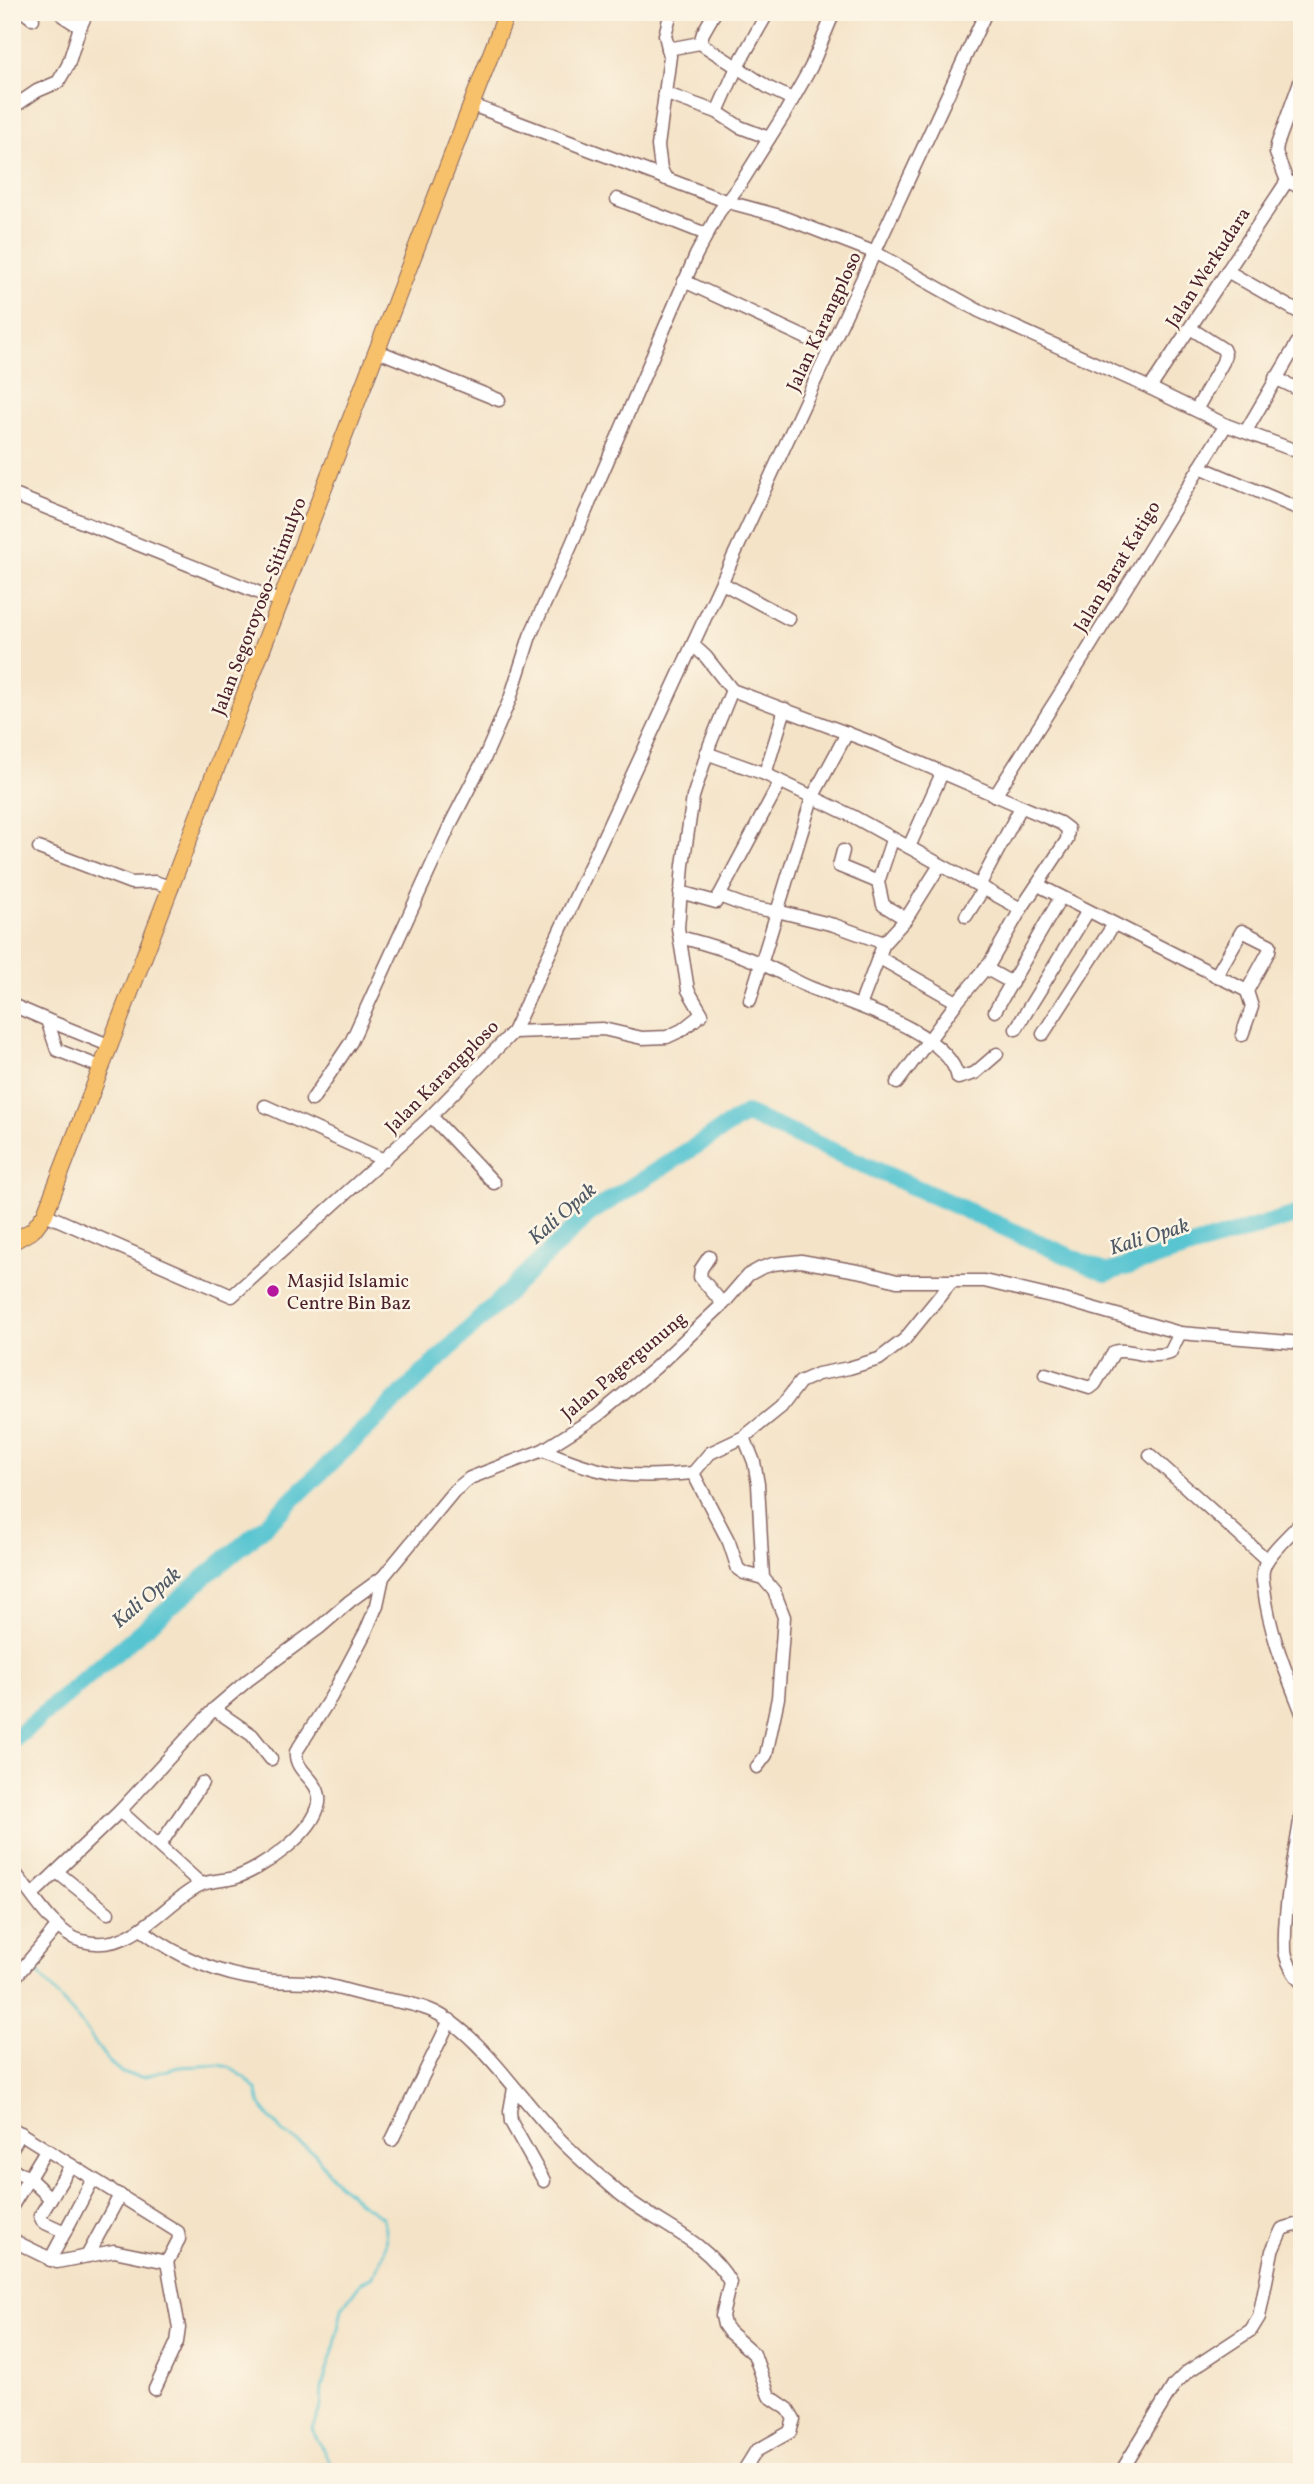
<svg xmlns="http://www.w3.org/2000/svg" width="1314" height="2484" font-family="Vollkorn,serif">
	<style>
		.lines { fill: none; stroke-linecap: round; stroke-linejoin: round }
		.stream { stroke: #59c5d1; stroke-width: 2.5 }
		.river { stroke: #59c5d1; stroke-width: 18 }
		.minor-casing { stroke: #866462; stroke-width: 15 }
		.major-casing { stroke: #866462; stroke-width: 18 }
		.minor { stroke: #fff; stroke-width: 12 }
		.major { stroke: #f7c06b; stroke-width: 16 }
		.poi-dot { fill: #b5179e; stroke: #fcf5e5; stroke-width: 2.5 }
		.labels { text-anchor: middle; stroke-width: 5; stroke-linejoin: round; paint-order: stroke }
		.street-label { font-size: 19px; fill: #4a1f2b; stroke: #fcf5e5 }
		.poi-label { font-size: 19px; fill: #4a1f2b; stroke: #fcf5e5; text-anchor: start }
		.water-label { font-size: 21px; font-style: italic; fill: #4f5965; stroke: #fcf5e5 }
	</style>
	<rect width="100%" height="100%" fill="#fcf5e5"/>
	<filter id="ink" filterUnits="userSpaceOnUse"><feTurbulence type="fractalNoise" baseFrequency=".0143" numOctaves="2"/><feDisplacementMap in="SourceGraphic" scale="14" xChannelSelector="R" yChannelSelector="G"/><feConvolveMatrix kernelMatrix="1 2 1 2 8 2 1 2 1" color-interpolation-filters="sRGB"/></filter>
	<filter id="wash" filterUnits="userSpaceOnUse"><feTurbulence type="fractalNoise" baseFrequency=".00686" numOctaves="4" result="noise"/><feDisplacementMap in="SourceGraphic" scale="28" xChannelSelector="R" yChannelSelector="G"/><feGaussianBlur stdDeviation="1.57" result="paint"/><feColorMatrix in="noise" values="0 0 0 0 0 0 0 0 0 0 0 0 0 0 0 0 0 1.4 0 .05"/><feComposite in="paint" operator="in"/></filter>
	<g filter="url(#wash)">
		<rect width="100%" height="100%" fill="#f4e3c7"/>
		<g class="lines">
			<path class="stream" d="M32,1966L82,2024L107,2060L122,2073L142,2077L179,2067L220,2065L229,2067L245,2078L257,2091L260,2105L282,2132L315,2153L332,2178L362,2204L382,2217C390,2240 384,2259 371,2278L361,2282L342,2308L335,2344L322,2387L321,2407L312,2429L330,2463L332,2472"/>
			<polyline class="river" points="12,1741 266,1525 590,1213 746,1114 856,1161 1106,1273 1302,1213"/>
		</g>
	</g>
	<g filter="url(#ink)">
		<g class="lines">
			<defs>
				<g id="minor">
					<polyline points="24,12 33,19"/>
					<polyline points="63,12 63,16 80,27"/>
					<polyline points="700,43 703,33 715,12"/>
					<polyline points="668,49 700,43 769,88 792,99"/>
					<polyline points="664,93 717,112 740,127 769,138"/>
					<polyline points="472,105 728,202 780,216 876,253 979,311 1150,388 1226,425"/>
					<polyline points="12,108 37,91 58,82 68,65 79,30 87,12"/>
					<polyline points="717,112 737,67 768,12"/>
					<polyline points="666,179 661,169 658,146 670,56 665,35 671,12"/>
					<polyline points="1287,181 1276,153 1277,145 1302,76"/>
					<polyline points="1287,181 1302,188"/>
					<polyline points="617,199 706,234"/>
					<polyline points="1227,271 1302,314"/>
					<polyline points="684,281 830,349"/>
					<polyline points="1190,328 1223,349 1225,354 1223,362 1196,410"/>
					<polyline points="378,351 499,400"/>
					<polyline points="1275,378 1302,391"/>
					<polyline points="1150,388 1287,181"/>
					<polyline points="1246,431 1302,335"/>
					<polyline points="1200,467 1302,510"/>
					<polyline points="12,494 282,602"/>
					<polyline points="722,583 789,619"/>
					<polyline points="693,645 706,657 732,690 876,744 1060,823 1068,829 1067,840 1021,909 990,963 957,1002 897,1083"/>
					<polyline points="706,753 765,774 854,817 1021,909"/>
					<polyline points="765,774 785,709"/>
					<polyline points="995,796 1084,656 1226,425 1302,453"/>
					<polyline points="892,840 878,882 883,905 906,919"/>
					<polyline points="909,847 942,773"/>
					<polyline points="39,848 131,883 155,882 172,888"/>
					<polyline points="843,851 839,866 878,882"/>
					<polyline points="1038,885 1247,991"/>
					<polyline points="979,886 1021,807"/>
					<polyline points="680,892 716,902 780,782"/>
					<polyline points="719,896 746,906 777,912"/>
					<polyline points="777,911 834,925 884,943"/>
					<polyline points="966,916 984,888"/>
					<path d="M680,937C707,944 736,953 762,964C779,971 794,981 811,988C850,1004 949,1031 958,1078L975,1073L997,1054"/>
					<polyline points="878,957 957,1002"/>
					<polyline points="985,968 1012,983"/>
					<polyline points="1216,976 1242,931 1270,945 1269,951 1247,991 1252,1007 1242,1035"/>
					<polyline points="750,1000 812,798 847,733"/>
					<polyline points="12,1005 47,1020 57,1050 103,1068"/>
					<polyline points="860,1006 884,943 906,919 940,865"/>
					<polyline points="995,1011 1061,897"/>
					<polyline points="47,1020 111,1046"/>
					<polyline points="1016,1029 1088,911"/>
					<polyline points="513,1032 603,1029 642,1038 667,1037 682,1030 702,1014 688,990 678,928 683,865 693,797 710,744 732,690"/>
					<polyline points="1043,1034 1114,924"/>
					<polyline points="312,1100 351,1042 452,821 484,759 510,699 530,636 570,548 696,255 719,212 741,183 785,113 811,67 834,12"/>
					<polyline points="265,1106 384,1160"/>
					<polyline points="431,1116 494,1183"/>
					<polyline points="45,1214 232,1296 426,1121 513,1032 986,12"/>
					<polyline points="709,1257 701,1269 700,1277 723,1304"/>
					<path d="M1045,1374L1090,1388L1095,1384L1114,1352C1129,1347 1147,1360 1170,1353L1180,1333"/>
					<polyline points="744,1437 754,1462 758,1484 763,1578 774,1591 784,1617 778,1698 766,1755 757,1767"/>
					<path d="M543,1450C603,1476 628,1479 693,1473L710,1453L744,1437L781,1407L800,1382L818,1374L849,1368L879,1359L904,1340L952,1281"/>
					<polyline points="1150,1455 1267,1560"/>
					<polyline points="693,1473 729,1542 738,1569 744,1573 763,1578"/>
					<path d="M1302,1521C1292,1533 1268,1553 1264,1567C1261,1574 1263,1582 1264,1588C1269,1632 1286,1672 1302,1713"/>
					<polyline points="214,1709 252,1735 271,1759"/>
					<path d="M1302,1808C1296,1852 1283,1906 1285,1950C1286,1961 1294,1975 1302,1983"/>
					<polyline points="120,1811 201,1884"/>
					<polyline points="160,1845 202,1783"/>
					<path d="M12,1869C30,1891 54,1934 82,1941C132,1954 160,1907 198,1886C208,1880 222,1881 234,1878C261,1870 314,1833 319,1803C322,1780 294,1773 296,1752L331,1697L366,1631L377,1605L383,1577L454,1491L470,1478L543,1450L597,1416L655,1368L723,1304L748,1275L761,1268L773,1264L801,1261L863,1272L897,1281H984L1064,1300L1180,1333L1302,1343"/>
					<polyline points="57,1872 108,1913"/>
					<polyline points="33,1894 120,1811 214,1709 248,1680 319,1628 350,1601 383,1577"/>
					<path d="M142,1930C177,1956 219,1975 263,1980C281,1983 299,1980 316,1983C337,1987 357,1994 378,1998C396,2001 413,2003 430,2010C475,2028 519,2097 553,2132C573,2154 597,2174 619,2193C655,2223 707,2240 730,2282L722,2316L724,2325L729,2332L754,2354L769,2396L788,2409L794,2419L790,2432L756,2451L743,2472"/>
					<polyline points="12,1981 57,1927"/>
					<polyline points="514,2088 510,2111 511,2122 544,2181"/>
					<polyline points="12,2128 178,2232 179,2239 167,2262 179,2328 177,2342 155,2389"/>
					<polyline points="392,2140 450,2020"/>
					<polyline points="12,2148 21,2133"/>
					<polyline points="12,2169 29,2178 50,2198"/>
					<polyline points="12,2206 46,2150"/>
					<polyline points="65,2232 43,2222 40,2216 71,2165"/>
					<polyline points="12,2240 57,2262 114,2251 167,2262"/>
					<polyline points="87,2256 120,2195"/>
					<polyline points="50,2260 93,2179"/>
					<polyline points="1121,2472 1174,2385 1187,2372 1251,2330 1259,2317 1272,2251 1282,2229 1302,2223"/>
				</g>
				<polyline id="major" points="12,1242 33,1230 45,1214 507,12"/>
			</defs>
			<use href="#minor" class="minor-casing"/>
			<use href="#major" class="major-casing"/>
			<use href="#minor" class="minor"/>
			<use href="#major" class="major"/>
		</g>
	</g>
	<circle class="poi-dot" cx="273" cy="1291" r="7"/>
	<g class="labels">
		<g class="street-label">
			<text transform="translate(1207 267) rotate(-57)" y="7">Jalan Werkudara</text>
			<text transform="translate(823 321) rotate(-65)" y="7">Jalan Karangploso</text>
			<text transform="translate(1116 566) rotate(-59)" y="7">Jalan Barat Katigo</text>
			<text transform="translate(258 606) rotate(-69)" y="7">Jalan Segoroyoso-Sitimulyo</text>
			<text transform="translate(441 1076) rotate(-45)" y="7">Jalan Karangploso</text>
			<text transform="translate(623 1365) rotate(-40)" y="7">Jalan Pagergunung</text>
		</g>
		<g class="poi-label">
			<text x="287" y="1287">Masjid Islamic<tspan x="287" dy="22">Centre Bin Baz</tspan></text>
		</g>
		<g class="water-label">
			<text transform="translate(562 1213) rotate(-41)" y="7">Kali Opak</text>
			<text transform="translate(1149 1236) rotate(-17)" y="7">Kali Opak</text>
			<text transform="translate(146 1597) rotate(-40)" y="7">Kali Opak</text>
		</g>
	</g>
	<rect width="1314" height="2484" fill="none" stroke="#fcf5e5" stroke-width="42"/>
</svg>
